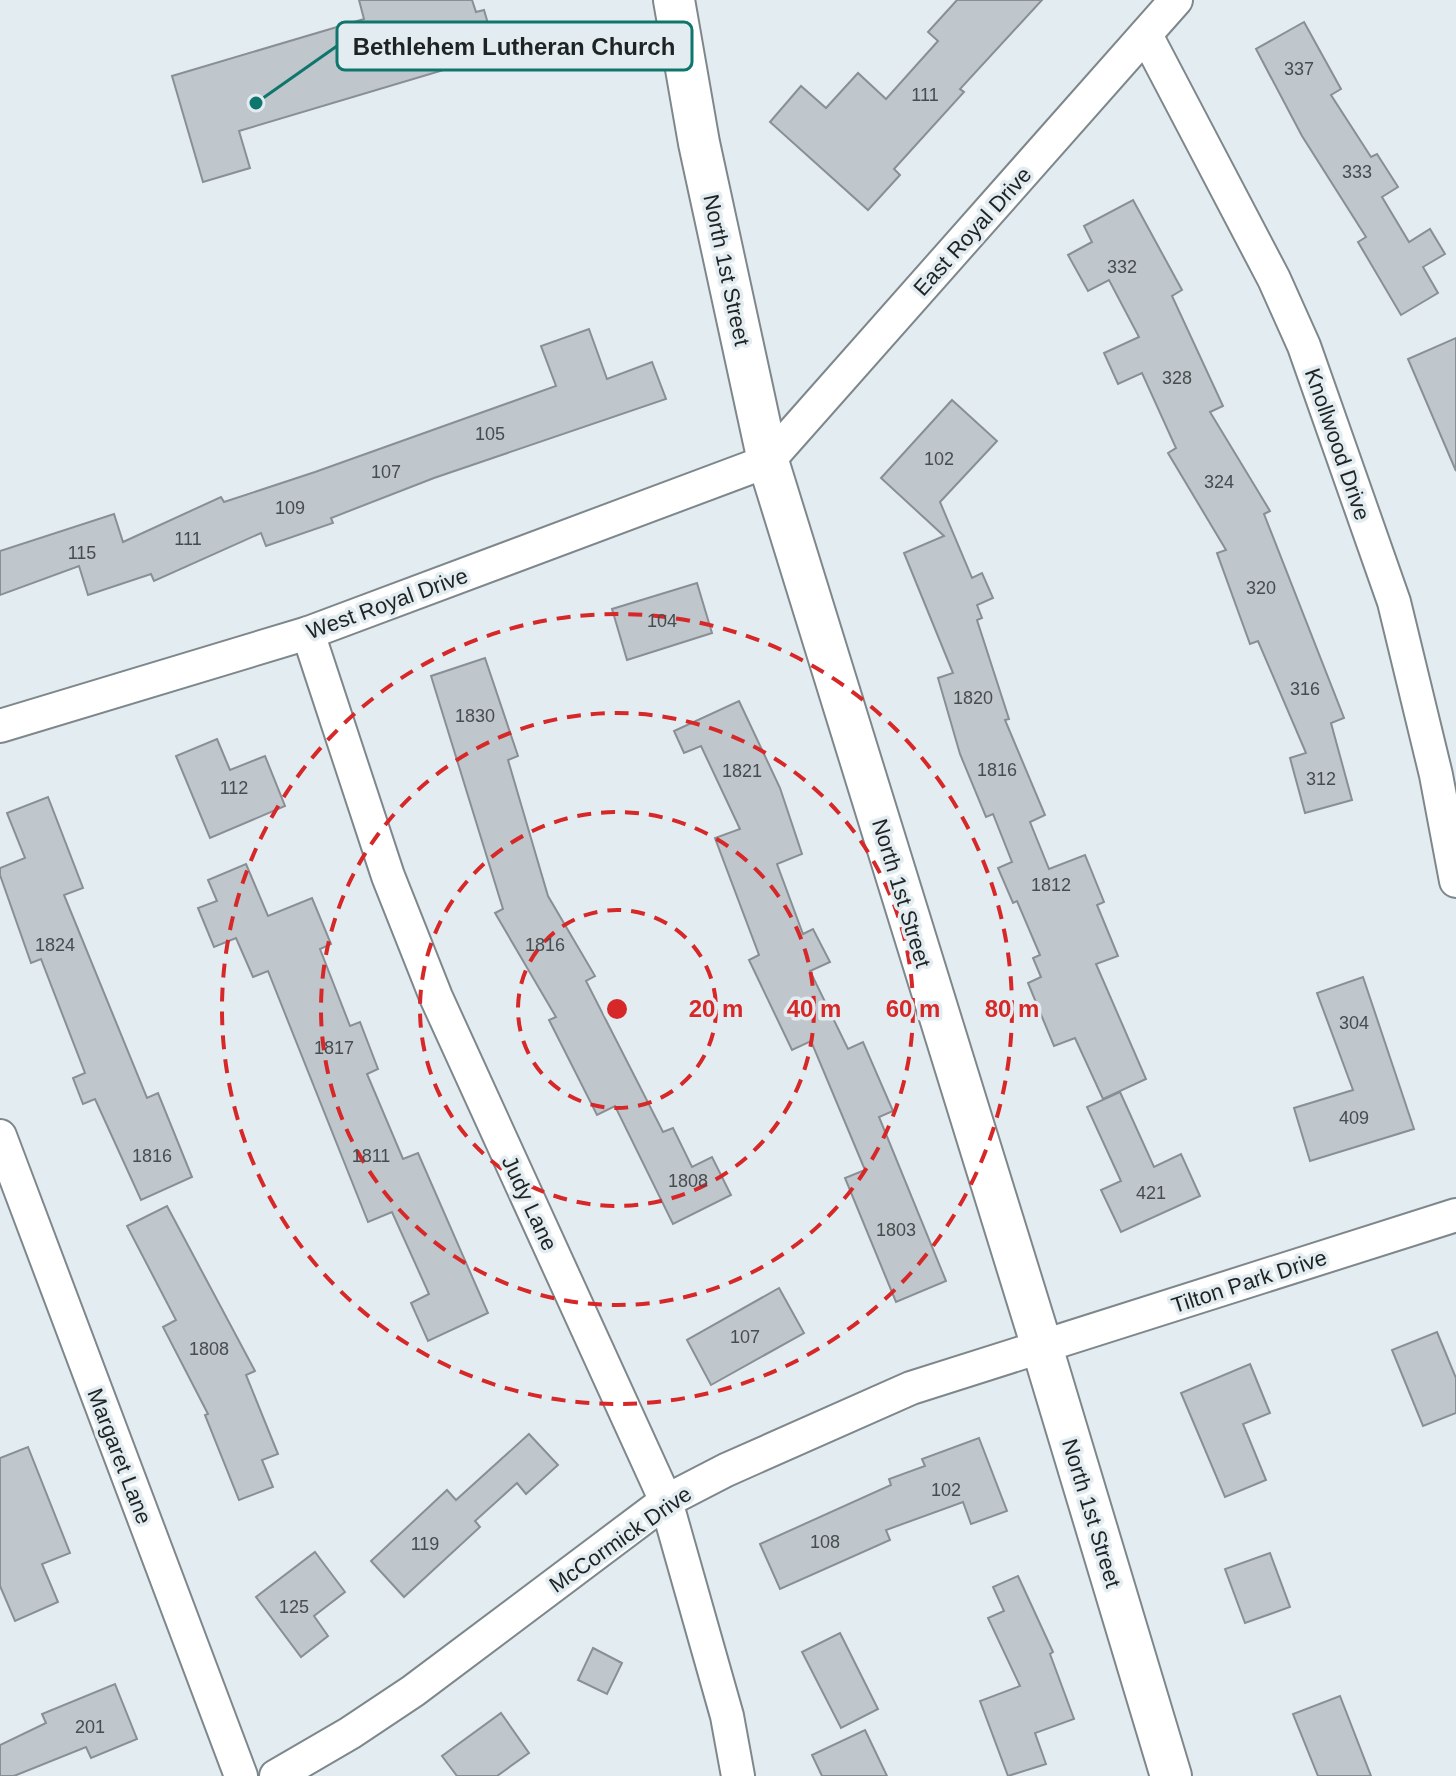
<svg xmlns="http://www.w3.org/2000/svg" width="1456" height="1776" font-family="Arial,sans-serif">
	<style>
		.building { fill: #bfc6cc; stroke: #898f95; stroke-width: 2 }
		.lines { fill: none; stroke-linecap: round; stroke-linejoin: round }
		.minor-casing { stroke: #7e878b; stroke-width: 36 }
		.tertiary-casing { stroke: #7e878b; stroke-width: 44 }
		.minor { stroke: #fff; stroke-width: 32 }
		.tertiary { stroke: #fff; stroke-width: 40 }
		.ring { fill: none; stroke: #d62828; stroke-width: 4; stroke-dasharray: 14 10 }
		.labels { text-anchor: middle; stroke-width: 7; stroke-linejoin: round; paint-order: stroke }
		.number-label { font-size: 18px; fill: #474c4e }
		.street-label { font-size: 22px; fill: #1f2324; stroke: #e3edf1 }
		.centre { fill: #d62828; stroke: #e3edf1; stroke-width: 4 }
		.ring-label { font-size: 24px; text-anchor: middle; font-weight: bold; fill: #d62828; stroke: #e3edf1; stroke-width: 7; stroke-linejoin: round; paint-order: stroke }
		.leader { fill: none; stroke: #0f766e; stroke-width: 3 }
		.callout-dot { fill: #0f766e; stroke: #e3edf1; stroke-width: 3 }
		.callout { fill: #e3edf1; stroke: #0f766e; stroke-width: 3 }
		.callout-label { font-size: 24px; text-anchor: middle; font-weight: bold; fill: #1f2324 }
	</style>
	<rect width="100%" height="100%" fill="#e3edf1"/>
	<g class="building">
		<polygon points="359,0 472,0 476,12 484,10 497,54 239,131 250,168 203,182 172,76 364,19"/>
		<polygon points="957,0 1042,0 960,89 964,92 894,169 900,175 868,210 770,122 801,86 826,108 858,73 886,99 938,41 928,32"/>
		<polygon points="1304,22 1341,89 1331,95 1371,157 1377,154 1398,187 1382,197 1409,242 1430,229 1445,254 1423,267 1438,293 1401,315 1358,242 1366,237 1302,136 1256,49"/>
		<polygon points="1133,200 1182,290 1172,296 1223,406 1210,412 1270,511 1264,514 1344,718 1331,723 1352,800 1305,813 1290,758 1306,753 1258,641 1250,644 1217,553 1226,550 1168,453 1176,448 1142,373 1118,384 1104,353 1139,337 1109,280 1088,291 1068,255 1092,242 1084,226"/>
		<polygon points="589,329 607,379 652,362 666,399 434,478 331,518 333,523 266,546 261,533 154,581 151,574 88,595 79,566 0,595 0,551 114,514 123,542 221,497 224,502 315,472 556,386 541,346"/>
		<polygon points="1456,338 1456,471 1408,359"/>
		<polygon points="952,400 997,441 940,502 972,578 982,573 993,598 977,605 982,618 977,620 1009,719 1005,720 1045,815 1030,822 1049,869 1085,855 1104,902 1097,905 1118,956 1096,964 1146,1079 1103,1099 1075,1038 1054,1046 1028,983 1041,977 1033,958 1040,955 1017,901 1013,903 998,868 1012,862 993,814 986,817 960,754 938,678 953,673 904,553 944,536 881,478"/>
		<polygon points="697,583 712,633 627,660 612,609"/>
		<polygon points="485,658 518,756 508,760 548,896 595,976 586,981 663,1132 673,1128 692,1167 712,1157 731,1195 673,1224 615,1106 597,1115 549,1020 556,1017 495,913 503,909 431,676"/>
		<polygon points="739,701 780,788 802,854 777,864 803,934 813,929 830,962 810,971 848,1049 863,1042 893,1111 879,1117 946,1281 896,1302 845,1178 865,1170 811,1041 792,1050 749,960 759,955 715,838 740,829 701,746 684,753 674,731"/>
		<polygon points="217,739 230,770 265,756 285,806 210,838 176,756"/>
		<polygon points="48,797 83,888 64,895 147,1098 158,1093 192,1177 141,1200 95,1099 83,1104 73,1078 85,1073 41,959 31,963 0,875 0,868 25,858 7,813"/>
		<polygon points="246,864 268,916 312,898 331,944 320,949 350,1026 360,1022 378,1069 367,1074 403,1159 418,1153 488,1313 428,1341 411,1303 429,1294 392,1212 368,1222 268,971 253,977 236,938 214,947 198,908 217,901 208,880"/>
		<polygon points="1363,977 1414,1129 1310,1161 1294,1108 1353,1090 1317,993"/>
		<polygon points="1120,1092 1154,1167 1181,1154 1200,1196 1121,1232 1101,1190 1121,1181 1087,1107"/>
		<polygon points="167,1206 255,1371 246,1375 278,1454 262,1460 273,1487 239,1500 205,1415 208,1414 163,1327 176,1320 127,1226"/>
		<polygon points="779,1288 804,1333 711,1385 687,1340"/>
		<polygon points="1437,1332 1456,1378 1456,1413 1423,1426 1392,1350"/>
		<polygon points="1250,1364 1270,1413 1243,1424 1266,1480 1225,1497 1181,1393"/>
		<polygon points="529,1434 558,1465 526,1494 517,1483 475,1521 480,1527 404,1597 371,1561 447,1490 456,1500"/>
		<polygon points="979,1438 1007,1511 971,1524 963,1502 886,1530 890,1540 780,1589 760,1544 891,1485 889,1479 925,1466 922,1459"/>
		<polygon points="28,1447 70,1553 42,1564 58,1602 15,1621 0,1586 0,1458"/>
		<polygon points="315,1552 345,1592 314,1616 328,1636 301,1657 256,1597"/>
		<polygon points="1270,1553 1290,1607 1245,1623 1225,1569"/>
		<polygon points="1018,1576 1053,1652 1050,1654 1074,1719 1035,1733 1046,1764 1008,1776 980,1701 1020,1686 988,1618 1004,1611 993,1587"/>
		<polygon points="840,1633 878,1709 841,1728 802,1652"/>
		<polygon points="593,1648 622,1663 607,1694 578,1680"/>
		<polygon points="115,1684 137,1739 91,1758 86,1747 14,1776 0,1776 0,1745 46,1723 42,1714"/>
		<polygon points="1340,1696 1371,1776 1318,1776 1293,1714"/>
		<polygon points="501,1713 529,1753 497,1776 457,1776 442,1756"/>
		<polygon points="865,1730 887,1776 822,1776 812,1755"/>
	</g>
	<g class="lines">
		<defs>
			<g id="minor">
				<polyline points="1146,35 1274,279 1304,346 1394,602 1436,775 1456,881"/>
				<polyline points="308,633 388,876 436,997 666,1501 727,1716 738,1776"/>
				<polyline points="0,726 308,633 768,461 1176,0"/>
				<polyline points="0,1136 241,1776"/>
				<polyline points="276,1776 350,1733 413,1691 666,1501 726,1470 911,1388 1456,1215"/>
			</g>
			<polyline id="tertiary" points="674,0 699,143 768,461 1042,1347 1171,1776"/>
		</defs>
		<use href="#minor" class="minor-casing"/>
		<use href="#tertiary" class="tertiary-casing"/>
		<use href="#minor" class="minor"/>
		<use href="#tertiary" class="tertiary"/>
	</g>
	<g class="ring">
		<circle cx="617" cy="1009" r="99"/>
		<circle cx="617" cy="1009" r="197"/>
		<circle cx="617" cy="1009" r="296"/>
		<circle cx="617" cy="1009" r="395"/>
	</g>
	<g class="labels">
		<g class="number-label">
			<text x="1299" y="75">337</text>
			<text x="925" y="101">111</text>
			<text x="1357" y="178">333</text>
			<text x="1122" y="273">332</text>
			<text x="1177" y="384">328</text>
			<text x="490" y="440">105</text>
			<text x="939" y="465">102</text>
			<text x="386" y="478">107</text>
			<text x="1219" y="488">324</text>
			<text x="290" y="514">109</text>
			<text x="188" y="545">111</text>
			<text x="82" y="559">115</text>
			<text x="1261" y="594">320</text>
			<text x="662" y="627">104</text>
			<text x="1305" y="695">316</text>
			<text x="973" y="704">1820</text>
			<text x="475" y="722">1830</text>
			<text x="997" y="776">1816</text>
			<text x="742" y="777">1821</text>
			<text x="1321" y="785">312</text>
			<text x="234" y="794">112</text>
			<text x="1051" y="891">1812</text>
			<text x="55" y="951">1824</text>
			<text x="545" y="951">1816</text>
			<text x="1354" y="1029">304</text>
			<text x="334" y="1054">1817</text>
			<text x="1354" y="1124">409</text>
			<text x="152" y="1162">1816</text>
			<text x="371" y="1162">1811</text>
			<text x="688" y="1187">1808</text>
			<text x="1151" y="1199">421</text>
			<text x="896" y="1236">1803</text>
			<text x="745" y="1343">107</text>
			<text x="209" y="1355">1808</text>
			<text x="946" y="1496">102</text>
			<text x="825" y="1548">108</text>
			<text x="425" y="1550">119</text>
			<text x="294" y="1613">125</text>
			<text x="90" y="1733">201</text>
		</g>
		<g class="street-label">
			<text transform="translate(972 231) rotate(-48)" y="8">East Royal Drive</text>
			<text transform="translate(727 270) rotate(78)" y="8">North 1st Street</text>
			<text transform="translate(1338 444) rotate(71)" y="8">Knollwood Drive</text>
			<text transform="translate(387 603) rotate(-20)" y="8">West Royal Drive</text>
			<text transform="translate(902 893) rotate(73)" y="8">North 1st Street</text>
			<text transform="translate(530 1203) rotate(65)" y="8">Judy Lane</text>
			<text transform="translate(1249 1281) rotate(-18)" y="8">Tilton Park Drive</text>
			<text transform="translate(120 1456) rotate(69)" y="8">Margaret Lane</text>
			<text transform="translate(1092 1513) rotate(73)" y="8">North 1st Street</text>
			<text transform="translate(620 1539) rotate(-35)" y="8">McCormick Drive</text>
		</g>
	</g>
	<circle cx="617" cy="1009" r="12" class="centre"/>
	<g class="ring-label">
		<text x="716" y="1017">20 m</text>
		<text x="814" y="1017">40 m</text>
		<text x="913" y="1017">60 m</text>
		<text x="1012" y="1017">80 m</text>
	</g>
	<path class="leader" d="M256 103L337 46"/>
	<circle class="callout-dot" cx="256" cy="103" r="8"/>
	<rect class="callout" x="337" y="22" width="355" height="48" rx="8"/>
	<g class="callout-label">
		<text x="514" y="55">Bethlehem Lutheran Church</text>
	</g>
</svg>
